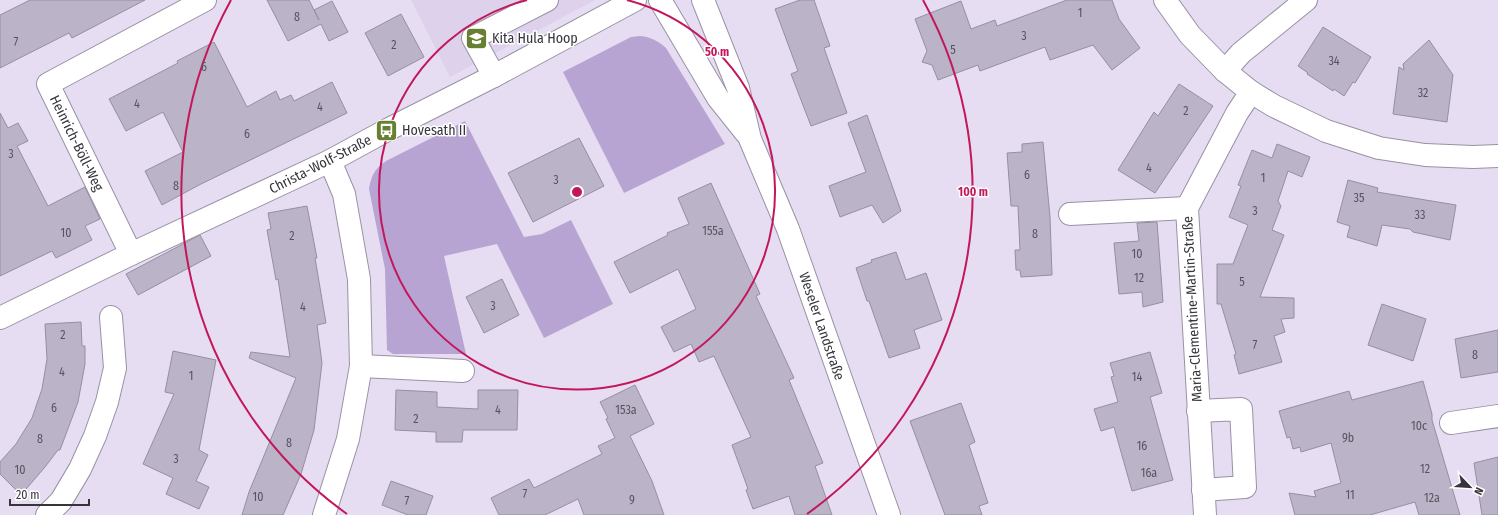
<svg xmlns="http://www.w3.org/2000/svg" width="1498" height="515" font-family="'Fira Sans Condensed',sans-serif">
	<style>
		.built { fill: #ddd1ec }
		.green { fill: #b8a4d3 }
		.building { fill: #bbb3c7; stroke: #968ea1 }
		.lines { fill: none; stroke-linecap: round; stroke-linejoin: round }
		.minor-casing { stroke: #9991a4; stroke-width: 24 }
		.minor { stroke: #fff; stroke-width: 22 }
		.ring { fill: none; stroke: #c2185b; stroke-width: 2 }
		.labels { text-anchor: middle; stroke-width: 3; stroke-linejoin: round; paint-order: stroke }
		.number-label { font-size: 12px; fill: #58545f }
		.poi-label { font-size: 14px; fill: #37343c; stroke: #fff; text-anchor: start }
		.street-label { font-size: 14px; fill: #37343c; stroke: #fff }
		.centre { fill: #c2185b; stroke: #fff; stroke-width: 2 }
		.ring-label { font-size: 12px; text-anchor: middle; font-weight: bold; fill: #c2185b; stroke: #fff; stroke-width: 3; stroke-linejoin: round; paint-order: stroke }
	</style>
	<rect width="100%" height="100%" fill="#e6ddf2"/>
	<polygon class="built" points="411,0 595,0 450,77"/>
	<g class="green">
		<path d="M640,36C651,37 658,41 666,48L725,144L624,193L563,72L631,37Z"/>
		<path d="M465,121L524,237L542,234L571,220L613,304L544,338L497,244L444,256L466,354H393L387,350L385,269L369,189C371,176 375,168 386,161Z"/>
	</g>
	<g class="building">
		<polygon points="30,0 145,0 72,38 69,33 0,68 0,15"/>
		<polygon points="267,0 309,0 319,20 314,10 332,1 348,32 329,41 321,24 288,41"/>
		<polygon points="800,0 814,0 830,46 824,48 847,113 811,126 791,74 798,71 775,9"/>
		<polygon points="1067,0 1112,0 1119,19 1140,48 1112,70 1093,45 1050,60 1045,47 980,71 978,65 938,80 932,65 922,62 927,51 915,19 961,1 971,29 995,20 997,26"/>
		<polygon points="401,14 424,57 388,76 365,33"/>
		<polygon points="1323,27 1371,57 1355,83 1353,82 1344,96 1334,89 1333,91 1307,74 1308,73 1298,66"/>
		<polygon points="1429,40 1453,75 1447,122 1393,114 1399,67 1404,70 1403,64"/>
		<polygon points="214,42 247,107 276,91 280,100 291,95 294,101 332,82 347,113 199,185 162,205 145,171 183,152 163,112 126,131 109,99 178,63 177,61"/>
		<polygon points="1179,84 1213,106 1155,193 1118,170 1154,112 1158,116"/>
		<polygon points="0,113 8,128 18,123 28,141 17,146 48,206 85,187 100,219 85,226 92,240 56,258 52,251 0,276"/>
		<polygon points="867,115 901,211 883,223 872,205 840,217 829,186 866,172 848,123"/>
		<polygon points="579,138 604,186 533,222 508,173"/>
		<polygon points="1043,142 1050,217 1052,275 1021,277 1020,270 1016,270 1015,250 1020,250 1018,206 1011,206 1007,153 1022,152 1022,144"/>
		<polygon points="1277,144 1310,157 1302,177 1288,171 1278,201 1281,206 1272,230 1284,235 1260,297 1294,298 1294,318 1281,319 1285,332 1274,336 1282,362 1239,374 1234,355 1236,354 1221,304 1217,304 1217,264 1233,264 1248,225 1229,217 1241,186 1238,185 1252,150 1272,158"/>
		<polygon points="1348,180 1378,188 1377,192 1456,205 1450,240 1413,232 1410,229 1382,225 1377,246 1347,237 1350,226 1337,222"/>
		<polygon points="711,183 760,294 756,296 794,378 789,380 823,463 815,466 832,515 795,515 789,496 753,509 746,490 748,489 732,445 751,437 714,356 699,362 691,344 674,352 661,327 696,309 678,269 630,293 614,262 668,235 667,233 689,224 678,198"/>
		<polygon points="307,206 317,258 315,258 326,323 317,325 322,363 314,430 301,474 283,515 242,515 249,492 296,378 249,358 251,352 290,357 278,279 276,280 267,230 271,229 268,213"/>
		<polygon points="1157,222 1163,302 1143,307 1142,292 1119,294 1114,243 1139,241 1137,223"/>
		<polygon points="200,235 211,256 138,295 126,274"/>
		<polygon points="896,252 906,280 926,273 942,320 914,330 920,348 889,358 869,301 867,301 856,268 872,262 871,260"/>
		<polygon points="502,279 519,315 484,333 466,297"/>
		<polygon points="1382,304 1426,319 1413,361 1368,345"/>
		<polygon points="81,322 82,346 85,346 85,364 78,402 60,450 58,450 45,467 21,495 0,474 0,462 16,444 32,418 42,389 47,359 45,324"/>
		<polygon points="1498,330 1498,372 1461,378 1455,339"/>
		<polygon points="173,351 216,360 199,450 208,455 196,481 209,487 199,509 166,494 173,478 143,464 174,394 165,392"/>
		<polygon points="1150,352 1162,393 1150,397 1173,480 1132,491 1114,427 1101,431 1094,409 1118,402 1111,377 1114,376 1110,363"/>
		<polygon points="1423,381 1432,414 1432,420 1460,515 1419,515 1415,502 1370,515 1295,515 1289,493 1316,497 1314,491 1341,483 1331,443 1301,452 1300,447 1293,449 1290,437 1287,438 1279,411 1349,391 1352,400"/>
		<polygon points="635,385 654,424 630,436 652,481 664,515 584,515 578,499 545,515 499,515 491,498 529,479 534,488 602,454 598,446 615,438 606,419 608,418 600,402"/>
		<polygon points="396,390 437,392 437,407 478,409 478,390 518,390 517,430 463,430 462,442 436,442 436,432 395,430"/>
		<polygon points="961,403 975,442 969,445 988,503 979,506 982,515 945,515 910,421"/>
		<polygon points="1498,457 1498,515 1482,515 1474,463"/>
		<polygon points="391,481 433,496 426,515 408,515 382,505"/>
	</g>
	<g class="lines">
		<defs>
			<g id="minor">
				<polyline points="660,0 718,98 746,133"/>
				<polyline points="703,0 738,88 750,139 788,229 889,515"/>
				<polyline points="1165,0 1190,35 1225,71 1251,92 1274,106 1326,131 1379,148 1425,155 1473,157 1498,156"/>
				<polyline points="1225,71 1241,53 1306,0"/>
				<polyline points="494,76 473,38 547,0"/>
				<polyline points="1070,214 1187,208"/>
				<polyline points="131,254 48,84 205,0"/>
				<polyline points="0,318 131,254 330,161 387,130 494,76 635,0"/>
				<polyline points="361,366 463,371"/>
				<polyline points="1198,411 1241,409 1245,487 1203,490"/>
				<polyline points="1451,423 1498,416"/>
				<polyline points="47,515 61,501 80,469 95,436 107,402 115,368 111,317"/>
				<polyline points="324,515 348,439 361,366 359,279 344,194 330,161"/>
				<polyline points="1205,515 1187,208 1237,113 1251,92"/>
			</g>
		</defs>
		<use href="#minor" class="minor-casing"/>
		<use href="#minor" class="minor"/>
	</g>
	<g class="ring">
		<path d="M627 0A198 198 0 1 1 527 0"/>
		<path d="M347 514A396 396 0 0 1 231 0M923 0A396 396 0 0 1 807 514"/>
	</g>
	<defs>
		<symbol id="school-square" viewBox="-11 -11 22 22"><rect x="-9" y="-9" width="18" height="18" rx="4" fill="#677f32" stroke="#fff"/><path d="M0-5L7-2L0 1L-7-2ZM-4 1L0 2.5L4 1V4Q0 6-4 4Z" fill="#fff"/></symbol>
		<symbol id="bus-square" viewBox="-11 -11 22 22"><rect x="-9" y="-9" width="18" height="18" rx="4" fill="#677f32" stroke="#fff"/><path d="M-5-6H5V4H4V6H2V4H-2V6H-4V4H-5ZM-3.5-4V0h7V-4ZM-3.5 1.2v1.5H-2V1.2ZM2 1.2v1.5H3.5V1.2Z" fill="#fff"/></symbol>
	</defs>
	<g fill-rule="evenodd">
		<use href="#school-square" x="464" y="26" width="25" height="25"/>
		<use href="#bus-square" x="374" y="118" width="25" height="25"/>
	</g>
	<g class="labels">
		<g class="number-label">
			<text x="1080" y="17">1</text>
			<text x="297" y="21">8</text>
			<text x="1024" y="40">3</text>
			<text x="16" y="46">7</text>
			<text x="394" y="49">2</text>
			<text x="953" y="54">5</text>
			<text x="1334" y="65">34</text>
			<text x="204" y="71">6</text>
			<text x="1423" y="97">32</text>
			<text x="137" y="108">4</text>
			<text x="320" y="111">4</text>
			<text x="1186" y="115">2</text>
			<text x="247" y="138">6</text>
			<text x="11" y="158">3</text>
			<text x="1149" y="172">4</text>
			<text x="1027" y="179">6</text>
			<text x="1263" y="182">1</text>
			<text x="556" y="184">3</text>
			<text x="176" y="190">8</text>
			<text x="1359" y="202">35</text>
			<text x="1255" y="215">3</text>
			<text x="1420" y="219">33</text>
			<text x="713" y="235">155a</text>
			<text x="66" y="237">10</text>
			<text x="1035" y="238">8</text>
			<text x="292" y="240">2</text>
			<text x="1137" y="258">10</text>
			<text x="1139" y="282">12</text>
			<text x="1242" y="286">5</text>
			<text x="493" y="310">3</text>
			<text x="303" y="311">4</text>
			<text x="63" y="339">2</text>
			<text x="1255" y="349">7</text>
			<text x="1475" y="359">8</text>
			<text x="62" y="376">4</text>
			<text x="191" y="380">1</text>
			<text x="1137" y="381">14</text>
			<text x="54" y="412">6</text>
			<text x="498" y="414">4</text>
			<text x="626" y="414">153a</text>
			<text x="416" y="423">2</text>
			<text x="1419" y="430">10c</text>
			<text x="1348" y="442">9b</text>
			<text x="40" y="443">8</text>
			<text x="289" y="447">8</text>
			<text x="1142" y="450">16</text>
			<text x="176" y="463">3</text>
			<text x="1425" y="473">12</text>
			<text x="20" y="474">10</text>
			<text x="1149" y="477">16a</text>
			<text x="525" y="498">7</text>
			<text x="1350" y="499">11</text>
			<text x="258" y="501">10</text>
			<text x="1432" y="502">12a</text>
			<text x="632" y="504">9</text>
			<text x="407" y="505">7</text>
		</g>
		<g class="poi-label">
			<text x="492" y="43">Kita Hula Hoop</text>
			<text x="402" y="135">Hovesath II</text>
		</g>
		<g class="street-label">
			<text transform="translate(77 143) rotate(64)" y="5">Heinrich-Böll-Weg</text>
			<text transform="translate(320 164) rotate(-27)" y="5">Christa-Wolf-Straße</text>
			<text transform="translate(1192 309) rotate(-93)" y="5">Maria-Clementine-Martin-Straße</text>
			<text transform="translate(822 326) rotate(71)" y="5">Weseler Landstraße</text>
		</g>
	</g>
	<circle cx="577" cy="192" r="6" class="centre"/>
	<g class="ring-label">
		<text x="717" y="56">50 m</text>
		<text x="973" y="196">100 m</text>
	</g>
	<g transform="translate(1470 487) rotate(115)" stroke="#ffffff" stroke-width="3" paint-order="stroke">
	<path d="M0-3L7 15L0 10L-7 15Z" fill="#37343c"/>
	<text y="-6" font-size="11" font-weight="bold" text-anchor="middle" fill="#37343c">N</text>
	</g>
	<path d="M10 499v6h79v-6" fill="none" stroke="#37343c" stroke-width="2"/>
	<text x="16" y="499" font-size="12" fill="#37343c" stroke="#ffffff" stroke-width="3" paint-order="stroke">20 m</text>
</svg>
